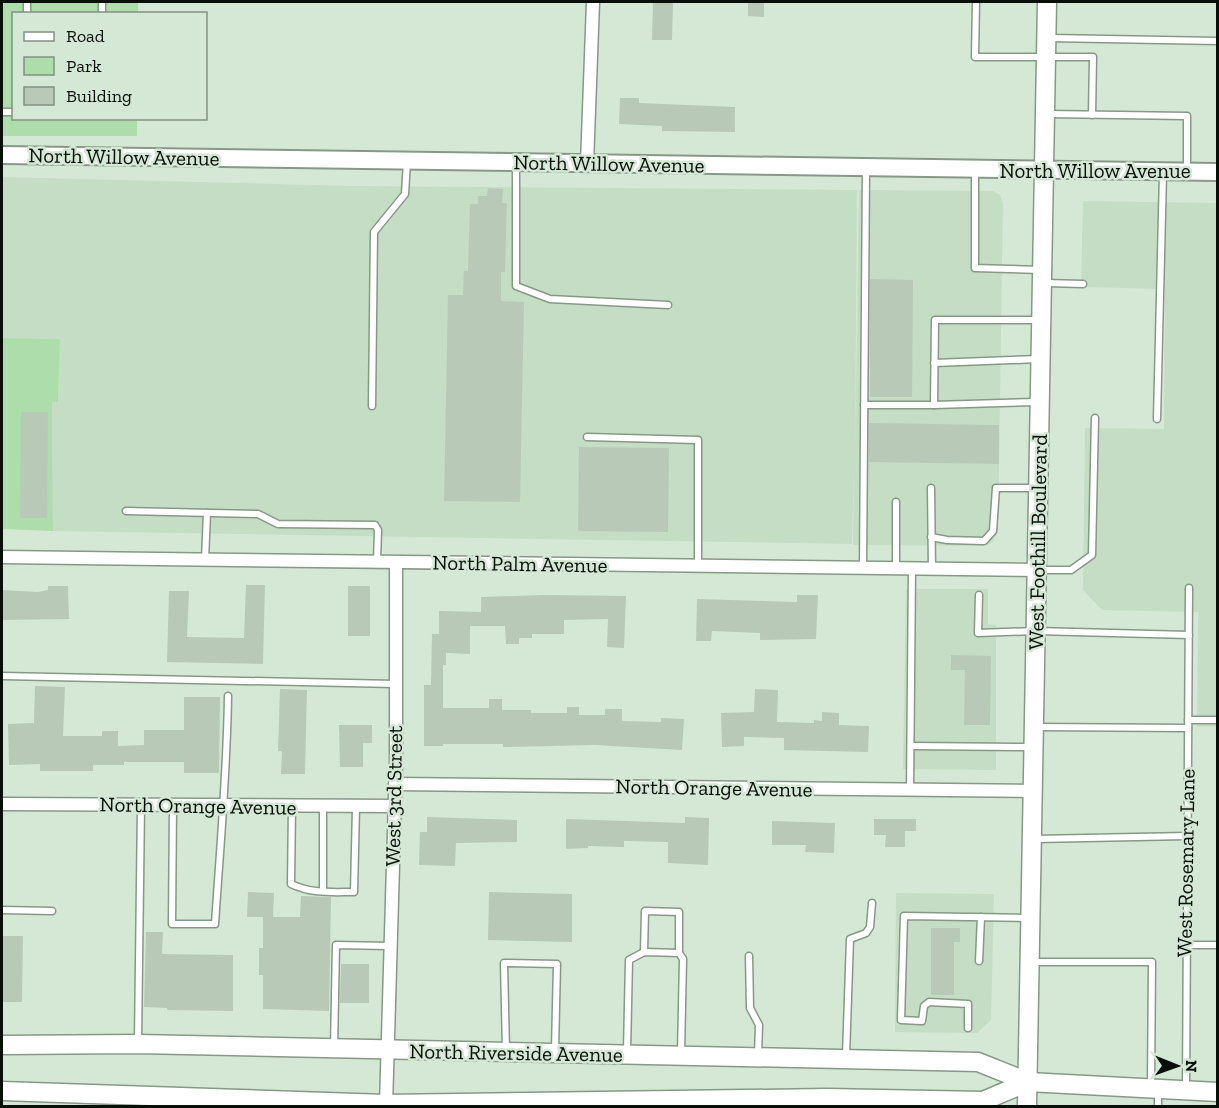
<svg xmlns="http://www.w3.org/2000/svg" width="1219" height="1108" font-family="'Zilla Slab',serif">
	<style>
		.built { fill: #c5ddc4 }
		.green { fill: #acddab }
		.building { fill: #b8cab7 }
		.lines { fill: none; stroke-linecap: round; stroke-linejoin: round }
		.lane-casing { stroke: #879887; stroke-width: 9 }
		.street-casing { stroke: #879887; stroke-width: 15 }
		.secondary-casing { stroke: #879887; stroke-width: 20 }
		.primary-casing { stroke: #879887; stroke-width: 21 }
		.lane { stroke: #fff; stroke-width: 6 }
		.street { stroke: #fff; stroke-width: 12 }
		.secondary { stroke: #fff; stroke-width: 16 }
		.primary { stroke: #fff; stroke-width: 18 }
		.labels { text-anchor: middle; stroke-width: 5; stroke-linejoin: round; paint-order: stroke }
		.street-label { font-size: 21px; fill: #080e08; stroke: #d5e8d5 }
	</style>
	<rect width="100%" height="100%" fill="#d5e8d5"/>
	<g class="built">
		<polygon points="2,177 353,186 857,190 855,453 859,190 993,191 1000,195 1003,203 998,532 992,543 984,546 853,545 854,461 852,544 53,531 52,402 58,402 60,339 2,338"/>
		<polygon points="1083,201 1217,203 1217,727 1197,727 1198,612 1102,610 1083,590 1085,428 1164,429 1165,289 1081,287"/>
		<polygon points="906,589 988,589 988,624 996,625 996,770 903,769"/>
		<polygon points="896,893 994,894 991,1020 977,1033 895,1032"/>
	</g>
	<g class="green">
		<polygon points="2,2 138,2 138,13 14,14 14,118 137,119 137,136 2,136"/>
		<polygon points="2,338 60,339 58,402 52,402 53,531 2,529"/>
	</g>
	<g class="building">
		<polygon points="653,2 673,2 672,40 652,40"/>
		<polygon points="748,2 764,2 764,17 748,16"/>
		<polygon points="620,98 639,98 639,103 735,107 735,132 662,131 662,126 619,124"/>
		<polygon points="488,188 503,189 502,203 507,203 505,272 501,272 501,301 524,302 520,502 444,501 448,295 463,295 464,271 468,271 470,204 478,204 478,196 487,196"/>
		<polygon points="870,279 913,280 912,397 870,397"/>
		<polygon points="21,412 48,412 47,518 20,518"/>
		<polygon points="869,423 999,425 999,464 869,462"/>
		<polygon points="579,447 669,448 668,532 578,531"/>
		<polygon points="246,585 265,585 263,664 167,662 169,591 189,591 187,637 244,638"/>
		<polygon points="48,586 68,586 69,619 2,620 2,590 38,592 48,590"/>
		<rect x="348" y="586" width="22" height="50"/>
		<polygon points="545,595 626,596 624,648 607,647 608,619 564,620 564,634 532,634 532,638 519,638 519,644 506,644 505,626 470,626 470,654 446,653 446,665 443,665 443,708 489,708 489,699 502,699 502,710 531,710 531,713 567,713 567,707 579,707 579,715 605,715 605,709 622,709 622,721 661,722 661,718 684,719 682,750 595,745 503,747 503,744 443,744 443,746 424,746 424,685 431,685 432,634 439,634 439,611 481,612 481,597"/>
		<polygon points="797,595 818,595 816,639 760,640 760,633 712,631 711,641 696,641 697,599 797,602"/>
		<polygon points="951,655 991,656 990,725 964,725 965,670 951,670"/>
		<polygon points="35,686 65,687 63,736 102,736 102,731 118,731 118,746 144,745 144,730 184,730 184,697 220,697 219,773 184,773 184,762 124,762 124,765 93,765 93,771 40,771 40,764 9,765 8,724 34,723"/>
		<polygon points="280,689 307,690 305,774 281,774 282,751 278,751"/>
		<polygon points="755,689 778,690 777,722 814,723 814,720 822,721 822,712 839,713 839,725 869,726 868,752 784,750 784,738 744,737 744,746 722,747 721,713 754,712"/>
		<polygon points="339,725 372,725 372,743 363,743 363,767 340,767"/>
		<polygon points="427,817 517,820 517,842 456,843 455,866 419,865 420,832 427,832"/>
		<polygon points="685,817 709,818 708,865 668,863 668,842 624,841 624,847 588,846 588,848 566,849 566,819 685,823"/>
		<polygon points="874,819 916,819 916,831 905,831 905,847 885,847 886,835 874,835"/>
		<polygon points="772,821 835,823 834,853 805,852 806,845 772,845"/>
		<polygon points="248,892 274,893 273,917 300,917 301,896 331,897 329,1011 263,1009 263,975 259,975 259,948 263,948 263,917 247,917"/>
		<polygon points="489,892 572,894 572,942 488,940"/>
		<polygon points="931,928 960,928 960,942 954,942 954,995 931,995"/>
		<polygon points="146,932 163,932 162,954 233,955 233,1011 167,1010 167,1008 144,1007"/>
		<polygon points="2,936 23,936 22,1002 2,1002"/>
		<polygon points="341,964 369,964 369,1003 340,1003"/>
	</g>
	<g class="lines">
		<defs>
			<g id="lane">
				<polyline points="976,2 975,57 1093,57 1092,115"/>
				<polyline points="27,14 27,2"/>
				<polyline points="102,14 102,2"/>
				<polyline points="1050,38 1218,41"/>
				<polyline points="2,112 14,112"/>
				<polyline points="1048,114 1187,116 1187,171"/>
				<polyline points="516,163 516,286 550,299 668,305"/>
				<polyline points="975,170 975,268 1041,270"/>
				<polyline points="1045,283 1083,284"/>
				<polyline points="934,363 1039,359"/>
				<polyline points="1036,402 934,405 935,320 1038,320"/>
				<polyline points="864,405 934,405"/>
				<polyline points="372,406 374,232 405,194 407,161"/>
				<polyline points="1157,419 1163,173"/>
				<polyline points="587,437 698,440 698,566"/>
				<polyline points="931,488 932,569"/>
				<polyline points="896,502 896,568"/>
				<polyline points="126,511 258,514 278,524 375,525 378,530 377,562"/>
				<polyline points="931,537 947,540 984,541 993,531 996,488 1035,488"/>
				<polyline points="205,560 207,513"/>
				<polyline points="863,568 866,169"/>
				<polyline points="1038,570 1071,570 1092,555 1095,418"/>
				<polyline points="979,595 978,633 1036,631 1189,635"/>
				<polyline points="2,676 396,684"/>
				<polyline points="1188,720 1218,720"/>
				<polyline points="1035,727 1188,728"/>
				<polyline points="911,746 1030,747"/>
				<polyline points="910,790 912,569"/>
				<path d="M173,805L172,924H215C220,848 227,773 228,696"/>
				<path d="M292,807L291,884C312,894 332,892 354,892L356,807"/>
				<polyline points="1035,839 1187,836"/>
				<polyline points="323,891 323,807"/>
				<polyline points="2,910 52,911"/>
				<polyline points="1185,945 1218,945"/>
				<polyline points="644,952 645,911 679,912 679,953"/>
				<polyline points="749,956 750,1008 759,1025 758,1054"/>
				<polyline points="979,961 981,917"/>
				<polyline points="1031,962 1152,962 1151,1086"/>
				<polyline points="968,1028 968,1004 929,1002 924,1006 922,1021 901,1020 904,916 1027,918"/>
				<polyline points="138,1041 141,805"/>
				<polyline points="334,1048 336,945 389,946"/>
				<polyline points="506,1051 504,963 557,964 555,1050"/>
				<polyline points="627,1051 629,960 644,952 679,953 683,959 681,1053"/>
				<polyline points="846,1056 850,939 866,933 870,927 872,903"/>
				<polyline points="1186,1089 1189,588"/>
				<polyline points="1158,1106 1158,1091"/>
			</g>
			<g id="street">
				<polyline points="587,164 593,2"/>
				<polyline points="2,557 1038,570"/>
				<polyline points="395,784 1033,791"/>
				<polyline points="2,804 395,806"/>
				<polyline points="386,1106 396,762 396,563"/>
			</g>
			<polyline id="secondary" points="2,155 1218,172"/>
			<g id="primary">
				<polyline points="2,1045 138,1044 978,1062 1028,1082 1218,1092"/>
				<polyline points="2,1091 386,1104 827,1098 983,1101 1028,1082"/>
				<polyline points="1027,1106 1047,2"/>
			</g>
		</defs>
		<use href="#lane" class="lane-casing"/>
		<use href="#street" class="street-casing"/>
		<use href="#secondary" class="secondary-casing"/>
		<use href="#primary" class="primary-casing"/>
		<use href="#lane" class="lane"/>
		<use href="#street" class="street"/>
		<use href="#secondary" class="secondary"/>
		<use href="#primary" class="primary"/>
	</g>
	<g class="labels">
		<g class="street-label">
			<text transform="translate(124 157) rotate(1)" y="7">North Willow Avenue</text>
			<text transform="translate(609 164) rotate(1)" y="7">North Willow Avenue</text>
			<text x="1095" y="178">North Willow Avenue</text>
			<text transform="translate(1038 542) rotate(-89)" y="7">West Foothill Boulevard</text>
			<text transform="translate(520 564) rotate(1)" y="7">North Palm Avenue</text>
			<text transform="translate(714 788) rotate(1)" y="7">North Orange Avenue</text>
			<text transform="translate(394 796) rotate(-89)" y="7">West 3rd Street</text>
			<text transform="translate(198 806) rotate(1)" y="7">North Orange Avenue</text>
			<text transform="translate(1186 863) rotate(-89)" y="7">West Rosemary Lane</text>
			<text transform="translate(516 1053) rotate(1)" y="7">North Riverside Avenue</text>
		</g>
	</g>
	<rect width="1219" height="1108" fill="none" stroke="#080e08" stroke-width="6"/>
	<rect x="12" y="12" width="195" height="108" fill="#d5e8d5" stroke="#839183" stroke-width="1.5"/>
	<rect x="24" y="32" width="30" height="9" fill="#ffffff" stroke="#839183" stroke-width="1.5"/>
	<text x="66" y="42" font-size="18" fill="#080e08">Road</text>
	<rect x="24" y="57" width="30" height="18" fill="#acddab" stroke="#839183" stroke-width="1.5"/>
	<text x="66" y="72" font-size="18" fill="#080e08">Park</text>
	<rect x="24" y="87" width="30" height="18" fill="#b8cab7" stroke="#839183" stroke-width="1.5"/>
	<text x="66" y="102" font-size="18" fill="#080e08">Building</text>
	<g transform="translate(1177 1066) rotate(91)" stroke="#d5e8d5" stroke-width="4.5" paint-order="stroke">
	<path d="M0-4.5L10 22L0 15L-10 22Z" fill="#080e08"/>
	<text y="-9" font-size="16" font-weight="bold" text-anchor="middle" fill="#080e08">N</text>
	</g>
</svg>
